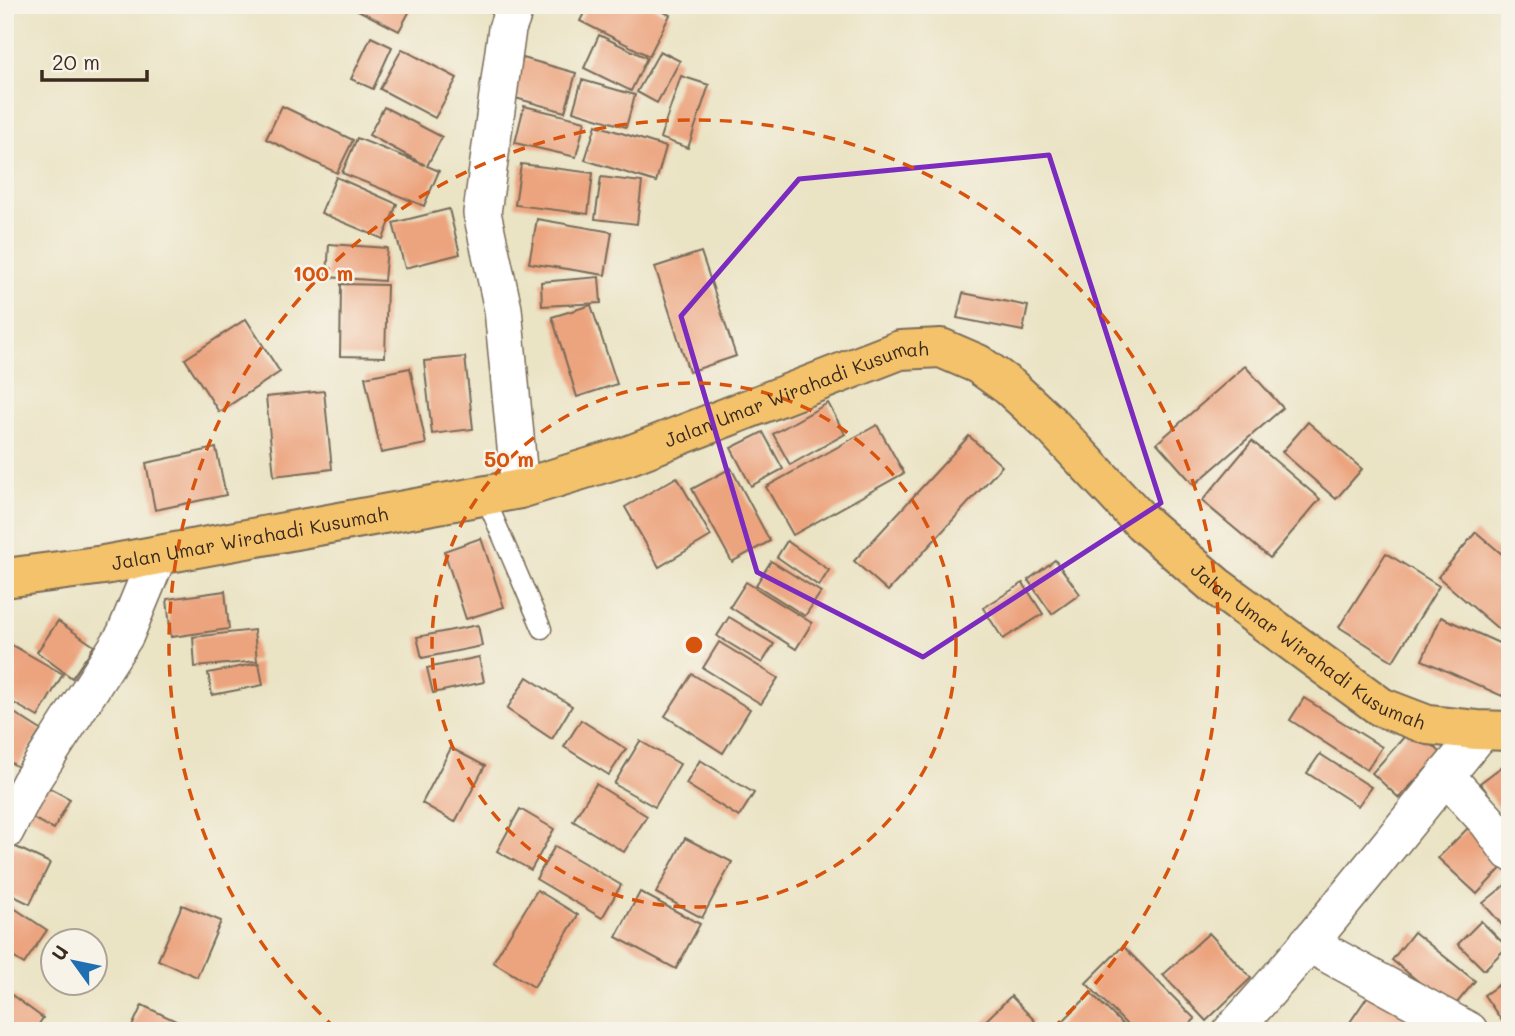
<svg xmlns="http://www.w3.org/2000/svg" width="1515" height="1036" font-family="Mali,sans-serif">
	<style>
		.building { fill: #eca47f }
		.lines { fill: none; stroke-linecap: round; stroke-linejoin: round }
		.lane-casing { stroke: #786b58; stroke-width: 21 }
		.street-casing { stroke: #786b58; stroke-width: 40 }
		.primary-casing { stroke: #786b58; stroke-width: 42 }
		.lane { stroke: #fff; stroke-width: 18 }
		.street { stroke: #fff; stroke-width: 37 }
		.primary { stroke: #f3c26a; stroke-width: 38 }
		.marked { fill: none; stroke: #7b2cbf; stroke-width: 5; stroke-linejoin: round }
		.ring { fill: none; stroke: #d7540e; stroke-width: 3.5; stroke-dasharray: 12 9 }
		.labels { text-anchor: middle; stroke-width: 5; stroke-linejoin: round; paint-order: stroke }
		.street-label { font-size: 19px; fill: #3b2a1e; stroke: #f7f3e8 }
		.centre { fill: #d7540e; stroke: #f7f3e8; stroke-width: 3.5 }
		.ring-label { font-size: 21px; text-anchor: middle; font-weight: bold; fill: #d7540e; stroke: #f7f3e8; stroke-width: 5; stroke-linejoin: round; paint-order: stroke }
	</style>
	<rect width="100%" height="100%" fill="#f7f3e8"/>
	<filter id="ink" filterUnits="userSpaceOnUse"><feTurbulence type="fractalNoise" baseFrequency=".0143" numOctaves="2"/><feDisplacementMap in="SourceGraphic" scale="14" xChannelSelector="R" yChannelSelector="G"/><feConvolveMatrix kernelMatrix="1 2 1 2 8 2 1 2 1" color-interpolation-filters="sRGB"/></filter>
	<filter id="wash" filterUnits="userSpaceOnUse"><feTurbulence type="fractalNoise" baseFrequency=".00686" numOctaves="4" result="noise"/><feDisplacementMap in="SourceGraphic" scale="28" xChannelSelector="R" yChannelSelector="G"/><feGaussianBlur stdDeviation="1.57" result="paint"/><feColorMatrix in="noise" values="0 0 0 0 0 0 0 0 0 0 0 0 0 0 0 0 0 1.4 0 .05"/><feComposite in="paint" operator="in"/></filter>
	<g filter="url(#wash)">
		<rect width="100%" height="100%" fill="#eae3c4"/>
		<g id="blocks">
			<g class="building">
				<polygon points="361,5 413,5 399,31 358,10"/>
				<polygon points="476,5 496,5 492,13"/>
				<polygon points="588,5 649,5 670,15 649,56 580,21"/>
				<polygon points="599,35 647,58 631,91 584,68"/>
				<polygon points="371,37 392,47 373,89 351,79"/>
				<polygon points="402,49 457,78 435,118 380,89"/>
				<polygon points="660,51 680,61 657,103 637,92"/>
				<polygon points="523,58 576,73 565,112 512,97"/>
				<polygon points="681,76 709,85 688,148 660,138"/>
				<polygon points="582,80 635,95 626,127 573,111"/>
				<polygon points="282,106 353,140 337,173 266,139"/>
				<polygon points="524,106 585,121 576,157 515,143"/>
				<polygon points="384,107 442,137 427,166 439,171 424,206 342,173 357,138 425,165 369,135"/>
				<polygon points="596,125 666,147 656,182 585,160"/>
				<polygon points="521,164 593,173 588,214 515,205"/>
				<polygon points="336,177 397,204 383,239 321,213"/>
				<polygon points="601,177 642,182 637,224 595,219"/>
				<polygon points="449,209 460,254 405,268 393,223"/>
				<polygon points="537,219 612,232 605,275 529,263"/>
				<polygon points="329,244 387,248 384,281 327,277"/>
				<polygon points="701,252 736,356 689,372 655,267"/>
				<polygon points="599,277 601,303 542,306 541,282"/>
				<polygon points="341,284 387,285 385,357 340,356"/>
				<polygon points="963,293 1028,306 1023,331 957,318"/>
				<polygon points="591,305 617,384 577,397 552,317"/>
				<polygon points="246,319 280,372 219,412 185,359"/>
				<polygon points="465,357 473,429 432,434 424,361"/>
				<polygon points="1245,366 1283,408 1194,485 1157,443"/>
				<polygon points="410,368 426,444 381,453 365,377"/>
				<polygon points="324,391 332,469 274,476 266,397"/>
				<polygon points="828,403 845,434 790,465 773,434"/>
				<polygon points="1308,422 1362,469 1336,499 1282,452"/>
				<polygon points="877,425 904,473 793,535 766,487"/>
				<polygon points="763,432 783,469 751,486 731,448"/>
				<polygon points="969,436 1002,466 888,591 854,561"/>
				<polygon points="1252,441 1320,499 1270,558 1202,501"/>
				<polygon points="216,448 226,495 155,510 146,463"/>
				<polygon points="731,468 770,541 732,562 692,489"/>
				<polygon points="677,477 711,536 659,567 625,507"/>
				<polygon points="1476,532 1510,561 1510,639 1438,577"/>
				<polygon points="481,538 504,607 466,619 444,551"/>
				<polygon points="787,541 829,570 819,586 777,557"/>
				<polygon points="1386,553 1439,586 1393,661 1339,627"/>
				<polygon points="1055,560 1080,594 1052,614 1028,580"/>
				<polygon points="771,561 821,592 805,616 756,585"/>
				<polygon points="746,582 812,623 796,649 730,607"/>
				<polygon points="1023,583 1043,614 1003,639 983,608"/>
				<polygon points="225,591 229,629 171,637 167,599"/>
				<polygon points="729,617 774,644 762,663 717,636"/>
				<polygon points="1441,617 1510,648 1510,679 1502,696 1422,660"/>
				<polygon points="58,621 94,646 72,678 37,652"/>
				<polygon points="478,625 482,646 422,658 417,637"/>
				<polygon points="254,630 257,661 195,667 193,637"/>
				<polygon points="5,641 63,674 38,717 5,698"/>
				<polygon points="719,642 778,678 761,704 703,668"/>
				<polygon points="479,657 484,682 433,693 427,668"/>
				<polygon points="259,663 263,685 212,695 208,673"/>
				<polygon points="692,674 750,709 723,753 665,716"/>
				<polygon points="527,677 572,706 552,739 507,709"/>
				<polygon points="1304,698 1382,747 1367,770 1290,720"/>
				<polygon points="5,707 41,730 18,767 5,759"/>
				<polygon points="581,720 626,749 609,775 564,747"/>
				<polygon points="1413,727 1441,753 1399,798 1372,773"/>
				<polygon points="640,741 680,764 655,807 614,784"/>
				<polygon points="451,748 485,766 455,822 422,803"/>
				<polygon points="1320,754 1371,787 1358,806 1307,773"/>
				<polygon points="700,760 754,793 739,817 686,784"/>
				<polygon points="1508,762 1510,764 1510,822 1480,783"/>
				<polygon points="596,784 647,816 624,852 573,821"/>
				<polygon points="44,785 70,799 54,829 28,816"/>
				<polygon points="520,809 554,829 531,870 497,851"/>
				<polygon points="1471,825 1508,861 1477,894 1438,858"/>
				<polygon points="685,838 732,862 702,918 656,893"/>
				<polygon points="14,846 50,863 30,904 5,892 5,864"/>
				<polygon points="555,846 621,885 602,918 536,879"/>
				<polygon points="1510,881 1510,934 1483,903"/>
				<polygon points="537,890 578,915 534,987 493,962"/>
				<polygon points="640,892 700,924 676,969 616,937"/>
				<polygon points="5,902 47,930 24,964 5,952"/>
				<polygon points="182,905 221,921 197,977 158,960"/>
				<polygon points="1481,921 1507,947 1484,970 1458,944"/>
				<polygon points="1414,932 1475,981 1452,1009 1392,960"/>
				<polygon points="1209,933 1251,978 1206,1021 1163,975"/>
				<polygon points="1123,946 1195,1019 1183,1031 1133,1031 1086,983"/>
				<polygon points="1510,977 1510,1031 1509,1031 1484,995"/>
				<polygon points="5,990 43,1018 34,1031 5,1031"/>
				<polygon points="1372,990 1432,1031 1350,1031 1346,1028"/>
				<polygon points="1091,993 1129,1031 1053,1031"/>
				<polygon points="1011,996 1035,1021 1025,1031 975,1031"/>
				<polygon points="142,1005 197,1031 130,1031"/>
			</g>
		</g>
	</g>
	<g filter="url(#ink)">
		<use href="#blocks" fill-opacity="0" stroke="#786b58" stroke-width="2"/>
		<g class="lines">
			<defs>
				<polyline id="lane" points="484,495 542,629"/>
				<g id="street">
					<polyline points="516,5 507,29 482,213 503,309 520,489"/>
					<polyline points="1445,775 1488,822 1510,852"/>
					<polyline points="5,831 30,783 125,635 158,555"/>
					<polyline points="1308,943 1469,1031"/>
					<path d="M1232,1031C1320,935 1399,831 1482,731"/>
				</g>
				<g id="primary">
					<path id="s1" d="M5,578L104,565L520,489L627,456L900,350L941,348L978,364L1010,387L1052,426L1142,522L1216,586L1381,707L1428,725L1477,730L1510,731"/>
				</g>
			</defs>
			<use href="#lane" class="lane-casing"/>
			<use href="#street" class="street-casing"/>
			<use href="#primary" class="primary-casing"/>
			<use href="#lane" class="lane"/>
			<use href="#street" class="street"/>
			<use href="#primary" class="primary"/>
		</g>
	</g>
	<path class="marked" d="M1049,155L1161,503L923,657L757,572L681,316L799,179Z"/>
	<g class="ring">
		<circle cx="694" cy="645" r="262"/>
		<path d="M336 1029A525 525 0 1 1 1052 1029"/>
	</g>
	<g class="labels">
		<g class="street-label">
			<text dy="7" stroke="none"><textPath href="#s1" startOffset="816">Jalan Umar Wirahadi Kusumah</textPath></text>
			<text dy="7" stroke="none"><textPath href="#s1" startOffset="248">Jalan Umar Wirahadi Kusumah</textPath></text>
			<text dy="7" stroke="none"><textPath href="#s1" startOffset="1446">Jalan Umar Wirahadi Kusumah</textPath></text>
		</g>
	</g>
	<circle cx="694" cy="645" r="10" class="centre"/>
	<g class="ring-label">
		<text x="323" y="281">100 m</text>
		<text x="509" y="467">50 m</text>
	</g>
	<rect width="1515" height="1036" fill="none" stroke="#f7f3e8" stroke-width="28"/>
	<g transform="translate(74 962) rotate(303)"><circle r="33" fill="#f7f3e8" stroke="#aca397" stroke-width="2"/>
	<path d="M0-5L12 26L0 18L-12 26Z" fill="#1f6fb2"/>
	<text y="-10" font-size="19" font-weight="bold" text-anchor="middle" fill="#3b2a1e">U</text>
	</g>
	<path d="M42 70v10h105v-10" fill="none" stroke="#3b2a1e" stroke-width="3.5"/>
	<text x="52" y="70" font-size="21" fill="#3b2a1e" stroke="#f7f3e8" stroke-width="5" paint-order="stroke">20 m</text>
</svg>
